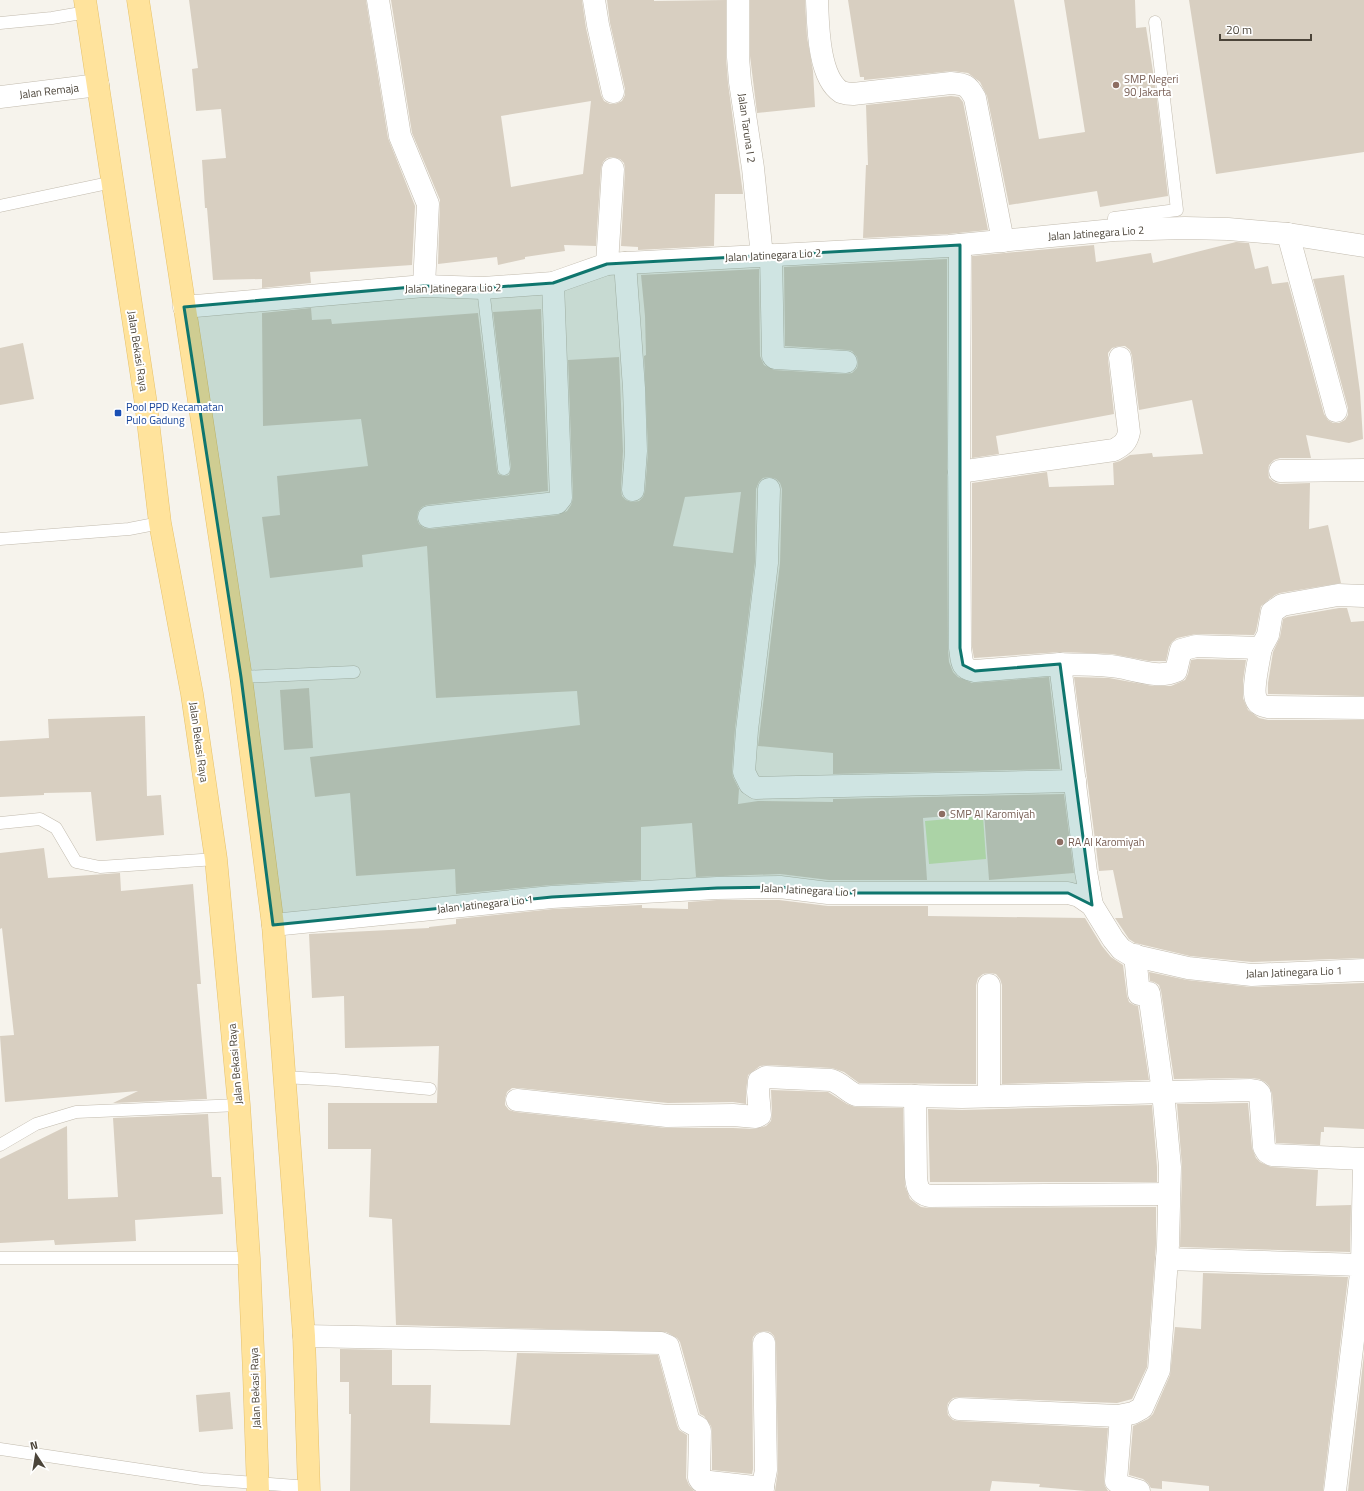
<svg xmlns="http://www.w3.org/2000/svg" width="1364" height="1491" font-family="'Titillium Web',sans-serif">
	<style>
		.grass { fill: #d2eab5 }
		.building { fill: #d8cfc1; fill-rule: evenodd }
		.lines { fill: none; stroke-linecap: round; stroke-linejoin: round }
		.service-casing { stroke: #c2bbae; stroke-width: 13 }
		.minor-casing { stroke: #c2bbae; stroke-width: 23 }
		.primary-casing { stroke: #e6c16a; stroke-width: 23 }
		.service { stroke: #fff; stroke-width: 12 }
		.minor { stroke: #fff; stroke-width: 22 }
		.primary { stroke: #ffe39c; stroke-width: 22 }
		.marked { fill: #0f766e; fill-opacity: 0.2; stroke: #0f766e; stroke-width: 3; stroke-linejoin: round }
		.education-dot { fill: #8d6e63; stroke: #fff; stroke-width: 1.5 }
		.transit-dot { fill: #1a4fb4; stroke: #fff; stroke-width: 1.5 }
		.labels { text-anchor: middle; stroke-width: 4; stroke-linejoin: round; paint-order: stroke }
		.education-label { font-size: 11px; fill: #785e54; stroke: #fff; text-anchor: start }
		.street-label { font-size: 11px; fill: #4b4439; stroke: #fff }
		.transit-label { font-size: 11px; fill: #164399; stroke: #fff; text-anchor: start }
	</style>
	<rect width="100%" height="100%" fill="#f6f3ec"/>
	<polygon class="grass" points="983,816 986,859 929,864 925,821"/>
	<g class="building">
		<polygon points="189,0 366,0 388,138 415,206 412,265 310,272 311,283 262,288 262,279 213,280 207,208 205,208 202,160 226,158 221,109 196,111 192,69 198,68"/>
		<path d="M391,0H582L586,28L601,95L604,101L610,104H615L622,101L625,95V89L610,23L607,0H654V1L726,0V57L728,83L743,194H715L714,246L638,250V247L621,246L625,169L624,163L620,159L613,157L607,158L603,162L601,168L596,246L564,245L565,251L525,257V259L498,265L497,257L438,264L440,200L412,133ZM591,101L583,174L511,187L501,116Z"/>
		<polygon points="750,0 805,0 807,37 813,71 815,107 757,113 750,56"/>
		<polygon points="848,0 1014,0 1039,139 1085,132 1064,0 1135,0 1136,28 1146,27 1156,91 1168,196 1100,207 1097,191 1009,205 987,96 980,82 968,73 952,71 864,80 864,77 860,77"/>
		<polygon points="1189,0 1364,0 1364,152 1216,174"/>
		<polygon points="951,96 959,97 963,102 988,230 948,234 863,238 866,165 868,165 866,105"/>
		<polygon points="1236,242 1249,243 1255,269 1268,266 1272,284 1288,282 1324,414 1328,420 1333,423 1339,423 1345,420 1348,415 1348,408 1313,279 1344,275 1360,392 1363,439 1349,443 1306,435 1311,458 1280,458 1274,460 1269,465 1268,471 1269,478 1274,482 1280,484 1310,483 1309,529 1328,525 1341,583 1280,593 1275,595 1261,606 1256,631 1254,635 1196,634 1177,638 1172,642 1169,647 1166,661 1149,661 1112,654 1061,652 974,658 972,647 972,483 1047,472 1049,487 1114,485 1113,463 1120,461 1130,455 1152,453 1153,457 1203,454 1192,400 1139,410 1132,356 1130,350 1125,346 1119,346 1112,348 1108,353 1108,359 1114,414 996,436 999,454 972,458 972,256 1094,245 1096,262 1151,253 1153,263"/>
		<path d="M947,259V473L948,648L949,662L953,672L958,677L972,683L1049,677L1060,769L833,774V753L758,746L780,563L782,489L780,483L776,479L769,477L763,478L759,482L756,489L755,562L735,729L732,771L733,777L739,789L738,804L758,801L833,802V799L1064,794L1074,873L989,880L984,813L923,818L927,880H829L780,874L696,877L692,823L641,827V880L551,885L456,894L455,869L356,876L350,793L315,797L310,757L580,725L577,691L436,698L427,546L362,555L363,567L270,578L262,517L280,515L277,476L368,466L361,419L263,426L262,313L311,308L312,320L331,319L332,324L478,313L497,470L498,474L504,476L509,475L511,468L493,312L541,309L548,491L427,505L422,507L418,512L417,519L419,524L424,528L430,529L558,515L567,511L571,505L573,498L568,360L619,357L623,451L621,489L622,496L626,500L632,502L639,501L643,497L645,491L648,451L644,356L646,355L645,316L641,275L759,269L760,356L764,365L774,370L845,374L852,373L857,368L858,363L857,357L852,351L847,350L785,346L784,267ZM741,492L733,553L673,546L685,497Z"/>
		<polygon points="23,343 34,399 0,405 0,348"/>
		<polygon points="1339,608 1347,608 1351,622 1364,621 1364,696 1268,694 1268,683 1273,652 1280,637 1283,619 1287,617"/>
		<polygon points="1197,659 1246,660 1243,681 1243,698 1248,710 1259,718 1268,720 1364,720 1364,958 1252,962 1190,956 1135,943 1129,939 1115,918 1123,918 1113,870 1099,871 1074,677 1109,678 1153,686 1171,686 1185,680 1188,674 1191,660"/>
		<polygon points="309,688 313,748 284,750 280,690"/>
		<polygon points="145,716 147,796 161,795 164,835 96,841 91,792 44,793 44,795 0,797 0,741 49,738 48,719"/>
		<polygon points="44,848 48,878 120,873 121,891 193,884 201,984 197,984 207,1099 113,1103 138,1091 5,1102 0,1036 14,1035 2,928 0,929 0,853"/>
		<polygon points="717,900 779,900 828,906 928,906 928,916 1085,918 1102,946 1111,957 1123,965 1127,996 1129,1002 1134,1005 1138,1006 1149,1080 1002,1084 1002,985 1000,979 996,974 989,973 983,974 978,978 976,985 976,1084 859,1083 844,1072 832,1068 767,1065 760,1066 748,1075 746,1091 746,1104 733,1102 668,1103 518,1088 512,1088 507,1092 505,1099 505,1105 509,1110 516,1112 666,1128 733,1128 755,1129 766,1126 771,1121 772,1114 771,1090 828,1092 847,1104 855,1107 903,1108 905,1186 910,1199 921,1207 929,1208 1156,1207 1156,1244 1147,1367 1132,1399 1117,1403 960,1397 953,1398 948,1403 947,1408 948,1415 953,1420 958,1421 1108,1428 1104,1480 1105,1486 1108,1491 1086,1491 1039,1487 1040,1484 992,1481 990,1491 775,1491 778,1470 776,1343 774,1336 770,1332 764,1331 757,1333 753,1337 752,1343 753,1469 752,1474 712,1470 712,1431 711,1426 704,1416 700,1414 680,1342 677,1338 666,1332 396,1325 392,1219 369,1217 371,1149 328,1149 328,1103 437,1103 439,1046 345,1048 344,996 312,998 309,934 429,928 429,927 456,924 456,919 553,909 642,905 642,908 688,909 688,902"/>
		<polygon points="1149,972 1187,980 1251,987 1364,983 1364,1129 1324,1127 1324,1132 1321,1132 1320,1145 1276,1143 1272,1093 1269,1086 1265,1082 1259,1079 1251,1078 1174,1079 1161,991 1159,985 1154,982 1150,981"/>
		<polygon points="1248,1103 1252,1148 1256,1158 1260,1162 1271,1167 1318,1170 1316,1206 1351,1205 1350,1252 1180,1247 1182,1167 1177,1104"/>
		<polygon points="1152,1105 1157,1167 1157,1182 930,1182 928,1109 962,1110"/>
		<polygon points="208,1114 212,1177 221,1177 223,1214 135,1220 136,1241 55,1245 54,1240 0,1243 0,1159 67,1126 68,1199 118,1197 113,1118"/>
		<polygon points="1203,1273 1348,1277 1323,1491 1209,1491 1209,1486 1162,1481 1162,1489 1151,1488 1148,1483 1143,1479 1129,1475 1133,1426 1148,1419 1153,1414 1170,1375 1175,1327 1201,1329"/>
		<polygon points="340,1349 392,1350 392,1385 431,1385 430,1423 510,1425 517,1353 658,1355 677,1425 679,1430 687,1435 686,1478 689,1485 694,1491 350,1491 351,1414 349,1414 349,1382 340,1382"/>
		<polygon points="1364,1354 1364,1491 1348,1491"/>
		<polygon points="230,1392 233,1429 199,1432 196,1395"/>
	</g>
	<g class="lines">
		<defs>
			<g id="service">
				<polyline points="0,23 52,18 87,12"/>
				<polyline points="0,206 113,182"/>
				<polyline points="1114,230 1114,218 1177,210 1155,22"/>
				<polyline points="483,288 504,469"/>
				<polyline points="0,539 129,529 160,523"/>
				<polyline points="241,677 354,672"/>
				<polyline points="0,823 40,819 56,828 76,862 100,867 216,859"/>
				<polyline points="284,1077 335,1080 430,1089"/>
				<polyline points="0,1145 36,1124 76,1112 239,1105"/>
				<polyline points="0,1258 249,1258"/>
				<polyline points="0,1449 202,1479 309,1487"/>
			</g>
			<g id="minor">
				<polyline points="378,0 400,136 428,204 424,286"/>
				<polyline points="594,0 598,25 613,92"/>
				<polyline points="738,0 738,57 740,82 753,168 762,256"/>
				<path d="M817,0C818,24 818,77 841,92C844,93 850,94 853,94L951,83C965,84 968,85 975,98L1003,241"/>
				<polyline points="0,97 98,85"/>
				<polyline points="1288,234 1336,411"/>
				<path d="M960,245L959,448L960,648C962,660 960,669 975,671L1060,664L1086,872L1092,905"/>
				<polyline points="771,255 773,356 775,358 846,362"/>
				<polyline points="625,263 634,388 636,451 633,490"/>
				<polyline points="607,264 613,169"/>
				<polyline points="184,307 424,286 483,288 553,283 607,264 949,246 1114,230 1185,228 1228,229 1288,234 1364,246"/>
				<polyline points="1280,471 1364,470"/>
				<path d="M959,472L1114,450C1123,445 1127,442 1129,432L1120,358"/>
				<polyline points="769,489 767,563 747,730 744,772 750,784 756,788 1075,781"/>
				<polyline points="429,517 557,503 561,498 553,283"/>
				<path d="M1261,648C1259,659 1252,690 1256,699C1258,705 1263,706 1268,707L1364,708"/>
				<path d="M1060,664C1079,665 1099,664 1118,667C1137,670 1158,679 1176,671L1181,650L1196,646L1261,648L1268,635L1272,612L1282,605L1338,595L1364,596"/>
				<polyline points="273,925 552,897 717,888 780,887 828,893 1068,893 1079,896 1092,905 1113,939 1121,949 1131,955 1188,968 1252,975 1364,970"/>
				<polyline points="989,985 989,1096"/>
				<path d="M915,1096L916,1177C917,1187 918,1193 929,1196L1169,1194"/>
				<path d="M517,1100L667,1116L733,1115L756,1117L760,1115L758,1092L759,1081L766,1077L831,1080C841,1083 847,1091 856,1095L962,1097L1251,1090L1257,1091L1260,1094L1264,1147L1267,1152L1272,1155L1364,1159"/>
				<polyline points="1167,1259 1362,1265 1335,1491"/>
				<polyline points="1362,1265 1364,1161"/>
				<polyline points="304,1336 661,1343 668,1346 689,1422 698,1427 700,1431 699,1478 701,1481 763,1488"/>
				<polyline points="959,1409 1118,1416 1133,1413 1142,1408 1159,1370 1168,1245 1170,1167 1163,1092 1149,993 1139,994 1135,955"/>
				<polyline points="1121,1416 1116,1481 1122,1486 1139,1491"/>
				<polyline points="762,1491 766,1470 764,1343"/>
			</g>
			<g id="primary">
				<polyline points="85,0 146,404 160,523 192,694 216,859 239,1105 249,1258 254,1374 258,1491"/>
				<polyline points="138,0 241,677 273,925 304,1336 309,1491"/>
			</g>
		</defs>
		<use href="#service" class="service-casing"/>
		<use href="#minor" class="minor-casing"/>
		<use href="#primary" class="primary-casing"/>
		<use href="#service" class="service"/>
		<use href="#minor" class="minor"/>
		<use href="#primary" class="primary"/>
	</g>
	<path class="marked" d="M960,245V648L963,665L975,671L1060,664L1092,905L1068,893H828L780,887L717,888L552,897L273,925L241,677L184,307L424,286L483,288L553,283L607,264Z"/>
	<g class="education-dot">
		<circle cx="1116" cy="85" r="4"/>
		<circle cx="942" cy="814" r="4"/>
		<circle cx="1060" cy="842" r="4"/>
	</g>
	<rect class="transit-dot" x="114" y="409" width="8" height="8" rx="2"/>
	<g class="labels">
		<g class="education-label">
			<text x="1124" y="83">SMP Negeri<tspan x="1124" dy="13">90 Jakarta</tspan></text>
			<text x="950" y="818">SMP Al Karomiyah</text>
			<text x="1068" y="846">RA Al Karomiyah</text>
		</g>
		<g class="street-label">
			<text transform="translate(49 91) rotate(-7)" y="4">Jalan Remaja</text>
			<text transform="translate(747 128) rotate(82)" y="4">Jalan Taruna I 2</text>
			<text transform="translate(1096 233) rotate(-4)" y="4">Jalan Jatinegara Lio 2</text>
			<text transform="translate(773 255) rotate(-3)" y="4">Jalan Jatinegara Lio 2</text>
			<text transform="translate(453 288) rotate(-1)" y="4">Jalan Jatinegara Lio 2</text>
			<text transform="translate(138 351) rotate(81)" y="4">Jalan Bekasi Raya</text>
			<text transform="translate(199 742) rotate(82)" y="4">Jalan Bekasi Raya</text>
			<text transform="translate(809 890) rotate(3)" y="4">Jalan Jatinegara Lio 1</text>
			<text transform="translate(485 904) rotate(-6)" y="4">Jalan Jatinegara Lio 1</text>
			<text transform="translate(1294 972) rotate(-2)" y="4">Jalan Jatinegara Lio 1</text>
			<text transform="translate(235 1064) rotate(-95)" y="4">Jalan Bekasi Raya</text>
			<text transform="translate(255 1388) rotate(-92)" y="4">Jalan Bekasi Raya</text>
		</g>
		<g class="transit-label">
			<text x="126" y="411">Pool PPD Kecamatan<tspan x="126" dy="13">Pulo Gadung</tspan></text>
		</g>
	</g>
	<g transform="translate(36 1455) rotate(348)" stroke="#ffffff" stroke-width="3" paint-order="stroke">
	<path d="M0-3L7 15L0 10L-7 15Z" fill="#4b4439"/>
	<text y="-6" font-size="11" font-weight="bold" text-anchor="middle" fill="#4b4439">N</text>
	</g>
	<path d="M1220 34v6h91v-6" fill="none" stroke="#4b4439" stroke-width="2"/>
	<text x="1226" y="34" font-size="12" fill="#4b4439" stroke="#ffffff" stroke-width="3" paint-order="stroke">20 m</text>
</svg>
